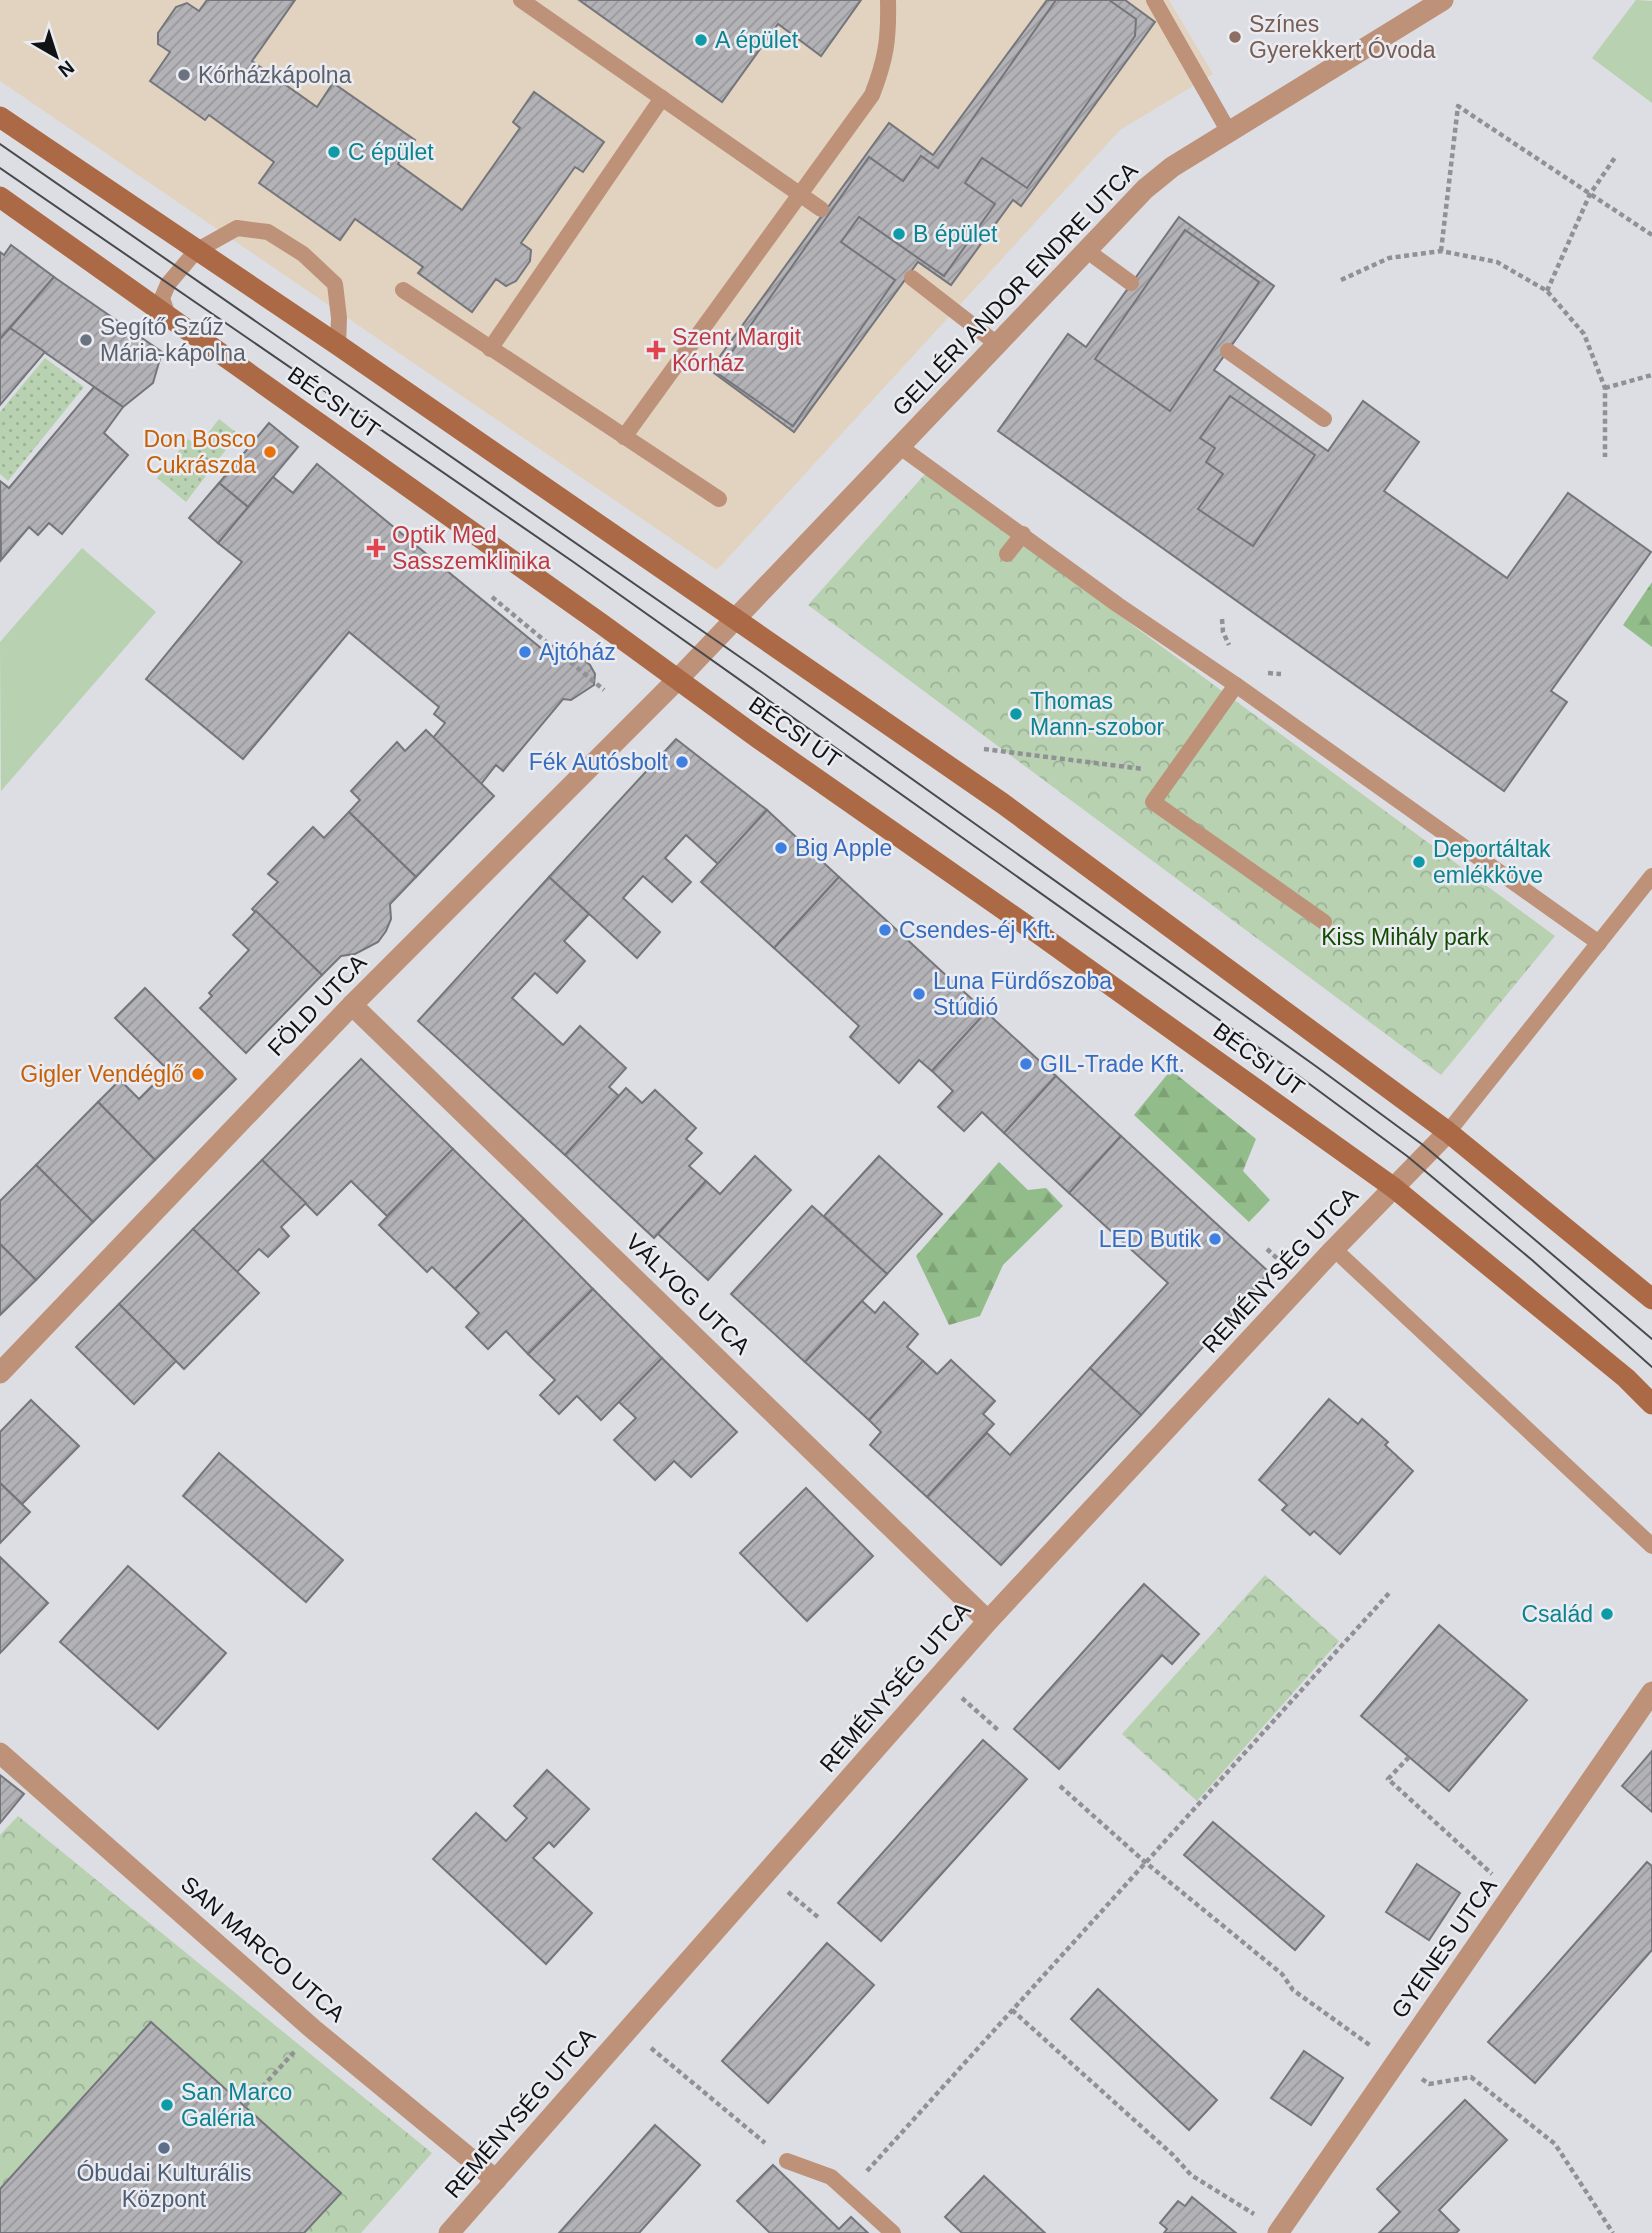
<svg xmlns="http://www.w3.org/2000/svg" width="1652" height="2233" font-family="Helvetica,sans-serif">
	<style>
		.medical { fill: #e1d3c0 }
		.grass { fill: url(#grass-dots) }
		.forest { fill: url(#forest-firs) }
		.park { fill: url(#park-crowns) }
		.garden { fill: #b7d1b1 }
		.building { fill: url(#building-hatch); stroke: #75767b; stroke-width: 2 }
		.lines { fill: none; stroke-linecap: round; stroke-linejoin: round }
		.path { stroke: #909195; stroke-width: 4.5; stroke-dasharray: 5 3.5; stroke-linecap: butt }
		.service { stroke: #be9179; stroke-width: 16 }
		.minor { stroke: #be9179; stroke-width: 21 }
		.secondary { stroke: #ab6a45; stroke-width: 21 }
		.tram { stroke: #48494b; stroke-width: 2 }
		.education-dot { fill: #8d6e63; stroke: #ebecf1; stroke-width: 2.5 }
		.culture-dot { fill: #0f9aa8; stroke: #ebecf1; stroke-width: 2.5 }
		.worship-dot { fill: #6b7280; stroke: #ebecf1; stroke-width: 2.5 }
		.health-dot { fill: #e0444e; stroke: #ebecf1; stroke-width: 2.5 }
		.food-dot { fill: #e8710a; stroke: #ebecf1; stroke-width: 2.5 }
		.shop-dot { fill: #3f7fe0; stroke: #ebecf1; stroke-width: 2.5 }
		.service-dot { fill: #5c6f8a; stroke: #ebecf1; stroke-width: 2.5 }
		.labels { text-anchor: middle; stroke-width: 5; stroke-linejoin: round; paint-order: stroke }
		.education-label { font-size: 23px; fill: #785e54; stroke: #ebecf1; text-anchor: start }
		.culture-label { font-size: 23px; fill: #0d838f; stroke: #ebecf1; text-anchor: start }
		.worship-label { font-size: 23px; fill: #5b616d; stroke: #ebecf1; text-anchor: start }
		.street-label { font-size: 23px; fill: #111213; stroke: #ebecf1 }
		.health-label { font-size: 23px; fill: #be3a42; stroke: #ebecf1; text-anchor: start }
		.food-label { font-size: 23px; fill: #c56008; stroke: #ebecf1; text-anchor: end }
		.shop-label { font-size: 23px; fill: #366cbe; stroke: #ebecf1; text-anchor: start }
		.park-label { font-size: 23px; fill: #124b02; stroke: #ebecf1 }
		.service-label { font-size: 23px; fill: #4e5e75; stroke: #ebecf1 }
	</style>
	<defs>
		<pattern id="grass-dots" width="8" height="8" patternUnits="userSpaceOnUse" patternTransform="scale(1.75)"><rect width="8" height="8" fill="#b7d1b1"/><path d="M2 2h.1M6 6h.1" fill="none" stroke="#9cb297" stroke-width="1.8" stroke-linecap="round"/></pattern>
		<pattern id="forest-firs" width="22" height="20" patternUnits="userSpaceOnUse" patternTransform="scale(1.75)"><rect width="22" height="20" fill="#92bc89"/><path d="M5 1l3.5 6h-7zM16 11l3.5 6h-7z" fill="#7da175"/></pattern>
		<pattern id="park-crowns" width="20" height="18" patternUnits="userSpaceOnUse" patternTransform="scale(1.75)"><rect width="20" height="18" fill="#b7d1b1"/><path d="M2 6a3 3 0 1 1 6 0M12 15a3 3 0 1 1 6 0" fill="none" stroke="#9cb297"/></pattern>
		<pattern id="building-hatch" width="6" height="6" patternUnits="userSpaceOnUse" patternTransform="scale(1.75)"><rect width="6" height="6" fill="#b2b2b7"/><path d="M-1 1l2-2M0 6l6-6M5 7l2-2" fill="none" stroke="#98989c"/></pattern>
	</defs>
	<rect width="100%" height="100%" fill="#dddee3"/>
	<polygon class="medical" points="0,0 1169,0 1213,74 1120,130 717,570 0,81"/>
	<g class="grass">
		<polygon points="45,358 84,387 8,481 0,474 0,412"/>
		<polygon points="219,419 238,434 186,502 157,478 188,439 198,446"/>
	</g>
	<g class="forest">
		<polygon points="1652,582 1652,647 1623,625"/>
		<polygon points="1171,1070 1256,1139 1243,1171 1270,1200 1249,1222 1134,1115"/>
		<polygon points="999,1162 1028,1190 1046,1188 1063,1206 1003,1265 980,1316 949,1325 916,1256"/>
	</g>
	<g class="park">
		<polygon points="926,473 1555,936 1441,1075 808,605"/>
		<polygon points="1265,1575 1339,1641 1197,1801 1122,1734"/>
		<polygon points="18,1816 432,2153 361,2233 0,2233 0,1835"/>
	</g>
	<g class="garden">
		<polygon points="1636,0 1652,1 1652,103 1592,58"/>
		<polygon points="82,548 156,612 1,791 0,642"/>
	</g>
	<g class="building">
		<polygon points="207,0 295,0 252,61 317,107 333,83 415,140 398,164 462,210 520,128 513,122 534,92 604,142 583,172 575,167 521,243 531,250 530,261 516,281 506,286 496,279 472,312 418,273 423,267 355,219 340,240 259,183 274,162 209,115 205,120 150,81 170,52 158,44 158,33 176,7 187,3 199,11"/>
		<polygon points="579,0 861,0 821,56 778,24 722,102"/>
		<polygon points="1047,0 1125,0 1155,22 1021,206 1013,200 951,285 918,262 794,432 710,370 889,123 933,155"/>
		<polygon points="1056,0 1109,0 1136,19 1135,36 1027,188 982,158 965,183 995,204 944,276 859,217 841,242 895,280 793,426 717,373 869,157 903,181 921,156 938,168"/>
		<polygon points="1179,217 1274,286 1214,370 1328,451 1363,401 1419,442 1384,491 1507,578 1568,493 1651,552 1551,691 1567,702 1504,791 998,431 1068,334 1086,347"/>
		<polygon points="1185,230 1259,282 1170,411 1095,359"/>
		<polygon points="11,245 54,277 0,339 0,252 4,255"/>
		<polygon points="54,277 162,352 153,383 123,407 10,328"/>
		<polygon points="10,328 45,352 0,405 0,339"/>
		<polygon points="94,387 123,407 104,433 128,455 62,534 49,523 38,535 29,527 1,560 0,481 9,488"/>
		<polygon points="1230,396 1315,455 1253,546 1198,509 1223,474 1206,462 1215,448 1200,438"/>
		<polygon points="269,423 298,447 248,507 219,483"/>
		<polygon points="317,464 553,658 580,657 590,665 595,674 594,685 571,700 563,699 503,771 496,765 481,784 433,738 445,723 434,714 439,707 349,632 243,759 146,679 242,562 218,543 273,477 293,493"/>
		<polygon points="219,483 248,507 218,543 189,518"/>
		<polygon points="426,730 494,796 416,877 349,812 360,800 351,791 397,742 405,751"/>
		<polygon points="676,739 767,810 718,864 686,835 665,858 691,882 672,902 643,876 623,898 660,932 637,958 549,877"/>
		<polygon points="767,810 839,877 774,948 701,882"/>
		<polygon points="349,812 416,877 390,904 391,919 386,931 378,942 355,954 341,956 322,975 252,909 278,882 268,874 313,827 324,838"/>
		<polygon points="549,877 589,914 564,941 585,961 557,993 535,973 512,998 563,1045 580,1026 626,1068 609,1087 619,1096 565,1155 418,1021"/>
		<polygon points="839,877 986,1012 932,1071 919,1060 899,1083 850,1037 859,1026 774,948"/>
		<polygon points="256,911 322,975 246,1053 200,1008 212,996 209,993 249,950 233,935"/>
		<polygon points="145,988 236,1079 155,1160 98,1102 120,1080 139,1099 168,1070 115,1018"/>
		<polygon points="986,1012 1056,1076 1004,1133 982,1112 964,1131 938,1107 953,1091 932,1071"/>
		<polygon points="361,1059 453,1149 387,1216 351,1181 317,1215 262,1160"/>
		<polygon points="1056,1076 1121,1136 1069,1193 1004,1133"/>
		<polygon points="626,1088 642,1103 655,1090 696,1128 686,1139 702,1153 689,1166 706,1181 654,1238 565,1155"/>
		<polygon points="98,1102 155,1160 93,1222 36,1165"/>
		<polygon points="1121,1136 1270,1273 1141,1415 1090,1368 1168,1283 1069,1193"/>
		<polygon points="453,1149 524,1219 455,1289 432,1267 427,1272 379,1225"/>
		<polygon points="755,1156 791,1190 708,1280 658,1234 706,1181 720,1194"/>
		<polygon points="879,1156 942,1214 887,1274 824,1216"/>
		<polygon points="262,1160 306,1203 281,1227 289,1236 268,1257 259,1249 237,1272 193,1229"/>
		<polygon points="36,1165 93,1222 36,1280 0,1244 0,1201"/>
		<polygon points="812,1206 887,1274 805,1362 731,1294"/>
		<polygon points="524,1219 593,1289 528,1354 506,1331 488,1349 466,1327 479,1313 455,1289"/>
		<polygon points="193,1229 259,1293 184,1369 119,1304"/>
		<polygon points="0,1244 36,1280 0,1315"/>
		<polygon points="593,1289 662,1358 601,1420 577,1396 559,1414 540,1395 555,1380 528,1354"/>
		<polygon points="862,1301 875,1313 884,1302 918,1334 907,1347 923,1361 869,1420 805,1362"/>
		<polygon points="119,1304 176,1361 134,1404 76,1347"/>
		<polygon points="662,1358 737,1432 691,1477 674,1461 655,1480 614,1440 636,1418 619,1402"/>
		<polygon points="951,1360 995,1401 983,1414 994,1424 927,1497 870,1445 881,1432 869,1420 923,1361 937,1374"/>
		<polygon points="1090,1368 1141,1415 1001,1565 927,1497 987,1433 1010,1455"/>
		<polygon points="1329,1399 1358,1424 1362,1419 1388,1442 1385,1445 1413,1471 1340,1554 1314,1531 1310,1535 1282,1510 1287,1505 1259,1480"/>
		<polygon points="31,1400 79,1446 22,1504 0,1483 0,1432"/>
		<polygon points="219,1453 343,1560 306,1602 183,1496"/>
		<polygon points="0,1483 30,1512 0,1543"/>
		<polygon points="806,1488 873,1556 807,1621 740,1553"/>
		<polygon points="0,1557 48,1603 0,1653"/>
		<polygon points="128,1566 226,1653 158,1729 60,1642"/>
		<polygon points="1144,1584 1199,1634 1172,1664 1162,1655 1059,1769 1014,1729"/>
		<polygon points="1439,1625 1527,1700 1449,1791 1361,1716"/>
		<polygon points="983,1740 1027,1779 881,1941 838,1903"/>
		<polygon points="1652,1751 1652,1812 1622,1786"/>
		<polygon points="547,1770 589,1809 554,1847 549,1842 533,1858 592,1913 546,1964 433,1859 476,1813 506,1841 527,1818 514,1806"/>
		<polygon points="0,1775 24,1794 0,1823"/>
		<polygon points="1213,1822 1324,1916 1295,1950 1184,1855"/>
		<polygon points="1647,1862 1652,1866 1652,1950 1535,2083 1488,2042"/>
		<polygon points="1417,1864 1460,1893 1429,1940 1386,1912"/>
		<polygon points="827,1943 874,1985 768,2103 722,2061"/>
		<polygon points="1098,1989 1217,2100 1189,2130 1071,2019"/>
		<polygon points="151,2022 341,2193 304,2233 0,2233 0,2189"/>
		<polygon points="1304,2051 1343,2078 1311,2125 1271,2098"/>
		<polygon points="1465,2100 1507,2140 1439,2210 1459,2230 1456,2233 1379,2233 1400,2212 1377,2189"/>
		<polygon points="655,2125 700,2165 639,2233 559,2233"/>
		<polygon points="773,2165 839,2229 851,2217 868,2233 770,2233 737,2201"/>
		<polygon points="984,2176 1045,2233 962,2233 945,2217"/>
		<polygon points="1192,2197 1236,2233 1164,2233 1167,2229 1160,2223 1178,2201 1185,2206"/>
	</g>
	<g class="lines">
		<g class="path">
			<polyline points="1441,251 1458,106 1652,235"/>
			<polyline points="1341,280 1389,258 1441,251 1497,262 1547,291 1584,334 1605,388 1605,457"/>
			<polyline points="1547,291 1590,194 1616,156"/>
			<polyline points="1605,388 1652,375"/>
			<polyline points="492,597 604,690"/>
			<polyline points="1222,619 1223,632 1229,645"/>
			<polyline points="1268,673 1281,674"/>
			<polyline points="984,749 1143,769"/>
			<polyline points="1267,1249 1282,1263"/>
			<polyline points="962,1698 998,1730"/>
			<polyline points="1409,1757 1388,1779 1492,1874"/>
			<polyline points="1060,1786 1145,1862 1282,1974 1293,1990 1371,2046"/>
			<polyline points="788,1892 819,1918"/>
			<polyline points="1012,2010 1173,2155 1191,2175 1254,2214"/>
			<polyline points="651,2048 765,2143"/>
			<polyline points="1422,2079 1429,2084 1471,2077 1555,2144 1613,2233"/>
			<polyline points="245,2106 295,2051"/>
			<polyline points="867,2171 1391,1591"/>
		</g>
		<g class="service">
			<polyline points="521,0 821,209"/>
			<polyline points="1154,0 1229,132"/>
			<polyline points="1086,250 1131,283"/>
			<polyline points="912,278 997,344"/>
			<polyline points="403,290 719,499"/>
			<polyline points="168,316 162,298 168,284 196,251 237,228 268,232 303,254 335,284 339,318 338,345"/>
			<polyline points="490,349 662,98"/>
			<polyline points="1228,351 1324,419"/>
			<path d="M624,437L872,95C886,59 889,39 888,0"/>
			<polyline points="899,446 1118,605 1236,685 1599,943"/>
			<polyline points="1007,554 1023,534"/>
			<polyline points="1236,685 1153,802 1324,922"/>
			<polyline points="1448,1132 1652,876"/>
			<polyline points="1334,1249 1652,1546"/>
			<polyline points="787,2161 831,2177 893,2233"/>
		</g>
		<g class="minor">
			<polyline points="352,1005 988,1621"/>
			<polyline points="0,1373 352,1005 678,679 1145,189 1172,167 1443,0"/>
			<polyline points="0,1753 314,2030 496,2180"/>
			<polyline points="449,2233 988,1621 1334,1249 1448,1132"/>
			<polyline points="1278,2233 1652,1692"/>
		</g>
		<g class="secondary">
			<polyline points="0,117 338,345 1002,803 1448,1132 1652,1299"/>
			<polyline points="0,197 603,625 758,738 1036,932 1394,1188 1626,1378 1652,1404"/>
		</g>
		<g class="tram">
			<polyline points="0,144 763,673 1317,1067 1423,1145 1652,1339"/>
			<polyline points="0,168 572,561 1300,1077 1407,1156 1532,1260 1652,1367"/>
		</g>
	</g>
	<circle class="education-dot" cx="1235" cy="37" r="7"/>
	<g class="culture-dot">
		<circle cx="701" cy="40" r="7"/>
		<circle cx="334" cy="152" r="7"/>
		<circle cx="899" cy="234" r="7"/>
		<circle cx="1016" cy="714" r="7"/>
		<circle cx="1419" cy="862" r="7"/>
		<circle cx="1607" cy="1614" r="7"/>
		<circle cx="167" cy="2105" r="7"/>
	</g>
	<g class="worship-dot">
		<circle cx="184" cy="75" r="7"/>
		<circle cx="86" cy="340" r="7"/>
	</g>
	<g class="health-dot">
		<path d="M652.5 339.5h7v7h7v7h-7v7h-7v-7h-7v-7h7z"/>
		<path d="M372.5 537.5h7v7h7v7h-7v7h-7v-7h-7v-7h7z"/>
	</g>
	<g class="food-dot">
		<circle cx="270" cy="452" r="7"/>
		<circle cx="198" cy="1074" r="7"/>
	</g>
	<g class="shop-dot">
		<circle cx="525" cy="652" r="7"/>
		<circle cx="682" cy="762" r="7"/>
		<circle cx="781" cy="848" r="7"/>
		<circle cx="885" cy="930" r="7"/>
		<circle cx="919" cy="994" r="7"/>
		<circle cx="1026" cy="1064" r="7"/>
		<circle cx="1215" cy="1239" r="7"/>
	</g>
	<circle class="service-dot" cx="164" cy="2148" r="7"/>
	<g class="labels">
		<g class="education-label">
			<text x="1249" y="32">Színes<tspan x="1249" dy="26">Gyerekkert Óvoda</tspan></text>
		</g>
		<g class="culture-label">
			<text x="715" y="48">A épület</text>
			<text x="348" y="160">C épület</text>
			<text x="913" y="242">B épület</text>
			<text x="1030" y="709">Thomas<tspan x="1030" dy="26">Mann-szobor</tspan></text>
			<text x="1433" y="857">Deportáltak<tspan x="1433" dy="26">emlékköve</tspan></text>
			<text x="1593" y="1622" text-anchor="end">Család</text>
			<text x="181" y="2100">San Marco<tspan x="181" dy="26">Galéria</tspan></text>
		</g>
		<g class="worship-label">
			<text x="198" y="83">Kórházkápolna</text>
			<text x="100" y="335">Segítő Szűz<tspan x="100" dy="26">Mária-kápolna</tspan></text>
		</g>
		<g class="street-label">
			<text transform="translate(1015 289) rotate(-46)" y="8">GELLÉRI ANDOR ENDRE UTCA</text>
			<text transform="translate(334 402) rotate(35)" y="8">BÉCSI ÚT</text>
			<text transform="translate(795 732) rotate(35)" y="8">BÉCSI ÚT</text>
			<text transform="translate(317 1005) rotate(-46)" y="8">FÖLD UTCA</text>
			<text transform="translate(1259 1059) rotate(36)" y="8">BÉCSI ÚT</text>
			<text transform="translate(1280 1270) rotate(-47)" y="8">REMÉNYSÉG UTCA</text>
			<text transform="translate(688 1294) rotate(44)" y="8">VÁLYOG UTCA</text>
			<text transform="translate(895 1687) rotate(-49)" y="8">REMÉNYSÉG UTCA</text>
			<text transform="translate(1444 1948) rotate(-55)" y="8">GYENES UTCA</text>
			<text transform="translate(263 1949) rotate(41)" y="8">SAN MARCO UTCA</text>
			<text transform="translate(520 2113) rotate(-49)" y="8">REMÉNYSÉG UTCA</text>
		</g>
		<g class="health-label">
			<text x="672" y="345">Szent Margit<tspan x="672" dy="26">Kórház</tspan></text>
			<text x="392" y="543">Optik Med<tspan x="392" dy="26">Sasszemklinika</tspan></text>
		</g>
		<g class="food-label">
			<text x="256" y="447">Don Bosco<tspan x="256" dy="26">Cukrászda</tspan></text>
			<text x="184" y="1082">Gigler Vendéglő</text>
		</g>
		<g class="shop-label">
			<text x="539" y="660">Ajtóház</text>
			<text x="668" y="770" text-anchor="end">Fék Autósbolt</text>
			<text x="795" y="856">Big Apple</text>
			<text x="899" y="938">Csendes-éj Kft.</text>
			<text x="933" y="989">Luna Fürdőszoba<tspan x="933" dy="26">Stúdió</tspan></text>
			<text x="1040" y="1072">GIL-Trade Kft.</text>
			<text x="1201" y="1247" text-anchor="end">LED Butik</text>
		</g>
		<g class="park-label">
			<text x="1405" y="945">Kiss Mihály park</text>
		</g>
		<g class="service-label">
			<text x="164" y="2181">Óbudai Kulturális<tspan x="164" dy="26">Központ</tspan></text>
		</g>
	</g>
	<g transform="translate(56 56) rotate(141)" stroke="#ebecf1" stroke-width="5" paint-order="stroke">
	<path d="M0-5L12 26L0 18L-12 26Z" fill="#111213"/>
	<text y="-10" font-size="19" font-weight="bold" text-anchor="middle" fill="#111213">N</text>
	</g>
</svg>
